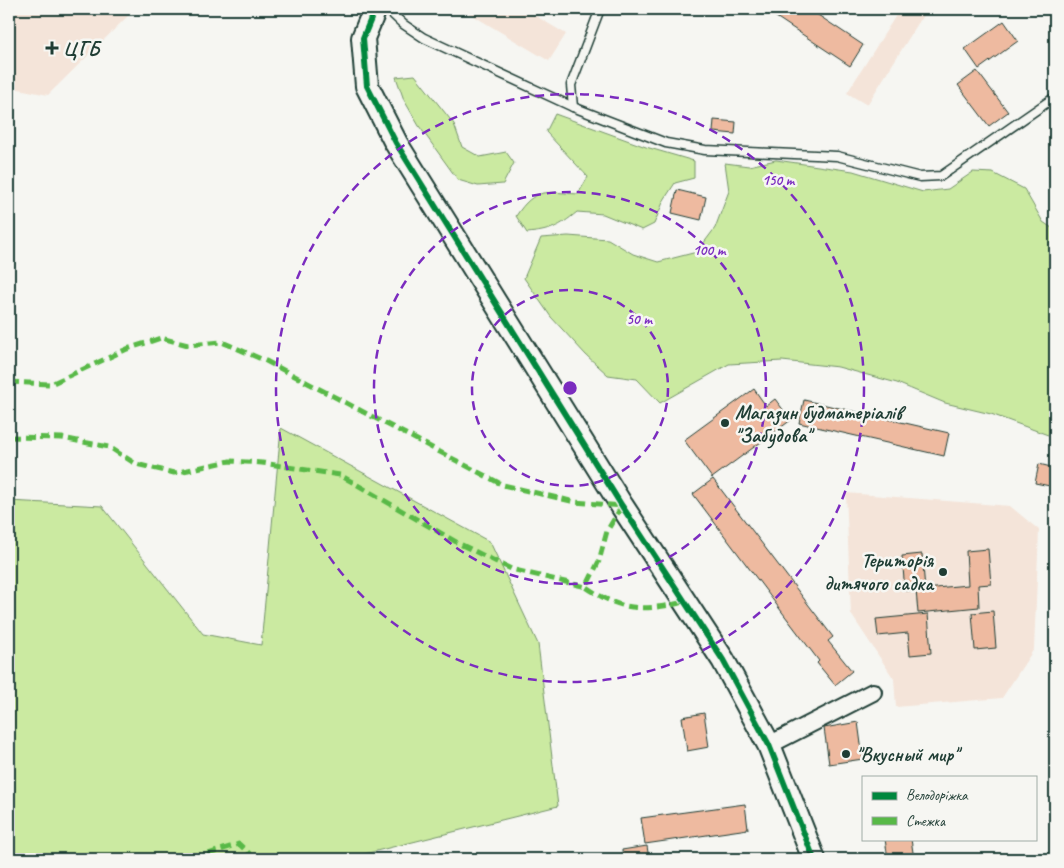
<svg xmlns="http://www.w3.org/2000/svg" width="1064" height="868" font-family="Caveat,sans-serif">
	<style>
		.built { fill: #f4e4d9 }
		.green { fill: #cbeaa1; stroke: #75946a }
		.building { fill: #eebaa0; stroke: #1f3d34 }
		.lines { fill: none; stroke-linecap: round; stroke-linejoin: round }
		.lane-casing { stroke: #1f3d34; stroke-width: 11 }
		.street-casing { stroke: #1f3d34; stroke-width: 20 }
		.secondary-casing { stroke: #1f3d34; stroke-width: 26 }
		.lane { stroke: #f6f6f2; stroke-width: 8 }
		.street { stroke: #f6f6f2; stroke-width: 16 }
		.secondary { stroke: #f6f6f2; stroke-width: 22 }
		.quiet { stroke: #58b947; stroke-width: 5; stroke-dasharray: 10 5; stroke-linecap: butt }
		.cycleway-casing { stroke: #f6f6f2; stroke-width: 9 }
		.cycleway { stroke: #00873e; stroke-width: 6 }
		.ring { fill: none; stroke: #7b2cbf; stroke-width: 2.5; stroke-dasharray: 9 6 }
		.poi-dot { fill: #1f3d34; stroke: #f6f6f2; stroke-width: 2 }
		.labels { text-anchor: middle; stroke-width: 5; stroke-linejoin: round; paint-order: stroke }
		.poi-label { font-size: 20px; font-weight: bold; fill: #1f3d34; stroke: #f6f6f2; text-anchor: start }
		.centre { fill: #7b2cbf; stroke: #f6f6f2; stroke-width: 2.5 }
		.ring-label { font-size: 15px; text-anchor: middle; font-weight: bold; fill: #7b2cbf; stroke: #f6f6f2; stroke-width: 5; stroke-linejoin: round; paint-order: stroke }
	</style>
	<rect width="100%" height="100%" fill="#f6f6f2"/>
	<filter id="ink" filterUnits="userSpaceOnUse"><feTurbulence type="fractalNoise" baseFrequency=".02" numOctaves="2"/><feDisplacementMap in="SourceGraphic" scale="10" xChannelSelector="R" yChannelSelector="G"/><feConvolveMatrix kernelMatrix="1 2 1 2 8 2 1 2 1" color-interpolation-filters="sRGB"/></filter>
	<g filter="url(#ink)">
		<g class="built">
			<polygon points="9,9 135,9 48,95 9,87"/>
			<polygon points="462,9 524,9 566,34 549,61"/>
			<polygon points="900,9 927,9 867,105 847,93"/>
			<polygon points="846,493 1010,506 1039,530 1034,649 1002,698 896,707 894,679 851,614"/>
		</g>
		<g class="green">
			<polygon points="415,75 454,124 462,147 480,157 506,152 514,163 503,184 478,186 458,180 419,126 404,100 396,77"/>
			<path d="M555,114L646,147L694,161V178L675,183L664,200L654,224L642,230L603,214L577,212C559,227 550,231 527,233L516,216C535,187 546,192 578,194L588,177L546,132Z"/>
			<polygon points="776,160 853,171 923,192 948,189 973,172 993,173 1024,189 1043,222 1055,230 1055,433 1048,435 991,414 945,403 897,383 838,367 782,361 729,364 660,403 637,379 608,375 586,355 551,317 524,278 541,238 568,236 608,239 633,254 658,262 697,252 715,228 729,191 725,163 749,166"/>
			<polygon points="281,428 490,542 538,644 558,806 344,859 9,859 9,501 102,506 203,634 261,645"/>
		</g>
		<g class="building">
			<polygon points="764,9 809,9 863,45 850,66"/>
			<polygon points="1004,21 1018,41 979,69 965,49"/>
			<polygon points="977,71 1008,112 989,126 958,85"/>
			<polygon points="714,120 736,122 735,134 713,132"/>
			<polygon points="677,190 706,197 701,220 672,213"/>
			<polygon points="754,389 766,406 775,399 791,420 712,478 684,440"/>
			<polygon points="804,400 949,433 944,456 799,423"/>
			<polygon points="1039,464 1055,468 1055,487 1035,483"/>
			<polygon points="713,479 833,637 828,641 852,671 835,685 817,663 819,661 693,494"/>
			<polygon points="988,549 991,584 978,585 979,607 918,613 916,590 905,591 902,556 922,554 925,589 968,585 966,551"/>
			<polygon points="993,611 996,648 975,650 972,613"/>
			<polygon points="928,614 931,653 910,655 908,633 878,636 876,619"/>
			<polygon points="704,713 709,747 687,751 682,717"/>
			<polygon points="858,722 863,759 829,764 824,728"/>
			<polygon points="745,804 748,829 645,844 641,818"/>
			<polygon points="885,839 911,839 914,859 888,859"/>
			<polygon points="647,846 649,859 623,859 622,850"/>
		</g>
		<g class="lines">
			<defs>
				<g id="lane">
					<polyline points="387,9 403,24 424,38 573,107 666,143 705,150 837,156 920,177 941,176 1055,97"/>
					<polyline points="573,107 571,85 600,9"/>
				</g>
				<polyline id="street" points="769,745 873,692"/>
				<polyline id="secondary" points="375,9 363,38 367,86 396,143 622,506 723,660 769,745 814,859"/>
			</defs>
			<use href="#lane" class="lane-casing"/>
			<use href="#street" class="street-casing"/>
			<use href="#secondary" class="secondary-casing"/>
			<use href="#lane" class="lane"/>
			<use href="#street" class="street"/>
			<use href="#secondary" class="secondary"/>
			<g class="quiet">
				<path d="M9,382L51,384L127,349L161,338L188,345L222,342L266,361L503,485L575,502L622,506L607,531L599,561L586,587C622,612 644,611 685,602"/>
				<polyline points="9,437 62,438 109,447 136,464 174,473 230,461 262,463 340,475 458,543 511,569 586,587"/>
				<polyline points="193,859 239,844 255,859"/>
			</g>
			<defs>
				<polyline id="cycleway" points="375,9 363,38 367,86 396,143 622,506 723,660 769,745 814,859"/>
			</defs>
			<use href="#cycleway" class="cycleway-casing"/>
			<use href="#cycleway" class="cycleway"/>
		</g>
	</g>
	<g class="ring">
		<circle cx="570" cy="388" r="98"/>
		<circle cx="570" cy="388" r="196"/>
		<circle cx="570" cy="388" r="294"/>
	</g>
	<g class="poi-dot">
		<path d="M49.5 40.5h5v5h5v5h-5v5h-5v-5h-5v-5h5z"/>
		<circle cx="725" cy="423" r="5"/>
		<circle cx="943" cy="572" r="5"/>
		<circle cx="846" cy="754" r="5"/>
	</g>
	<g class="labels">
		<g class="poi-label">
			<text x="63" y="55">ЦГБ</text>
			<text x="735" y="419">Магазин будматеріалів<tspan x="735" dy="23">"Забудова"</tspan></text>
			<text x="933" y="567" text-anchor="end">Територія<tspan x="933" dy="23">дитячого садка</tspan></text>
			<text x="856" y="761">"Вкусный мир"</text>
		</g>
	</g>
	<circle cx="570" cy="388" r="8" class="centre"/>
	<g class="ring-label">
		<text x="778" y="185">150 m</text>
		<text x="709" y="255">100 m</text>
		<text x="639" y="324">50 m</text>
	</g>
	<rect width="1064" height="868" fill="none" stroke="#f6f6f2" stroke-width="30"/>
	<rect x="15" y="15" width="1034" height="838" fill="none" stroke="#1f3d34" stroke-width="2" filter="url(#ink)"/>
	<rect x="862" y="776" width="175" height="65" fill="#f6f6f2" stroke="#a0aca6"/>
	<rect x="872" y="792" width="25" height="8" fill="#00873e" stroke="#a0aca6"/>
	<text x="906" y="800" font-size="15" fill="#1f3d34">Велодоріжка</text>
	<rect x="872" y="817" width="25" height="8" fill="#58b947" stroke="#a0aca6"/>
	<text x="906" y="826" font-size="15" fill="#1f3d34">Стежка</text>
</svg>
